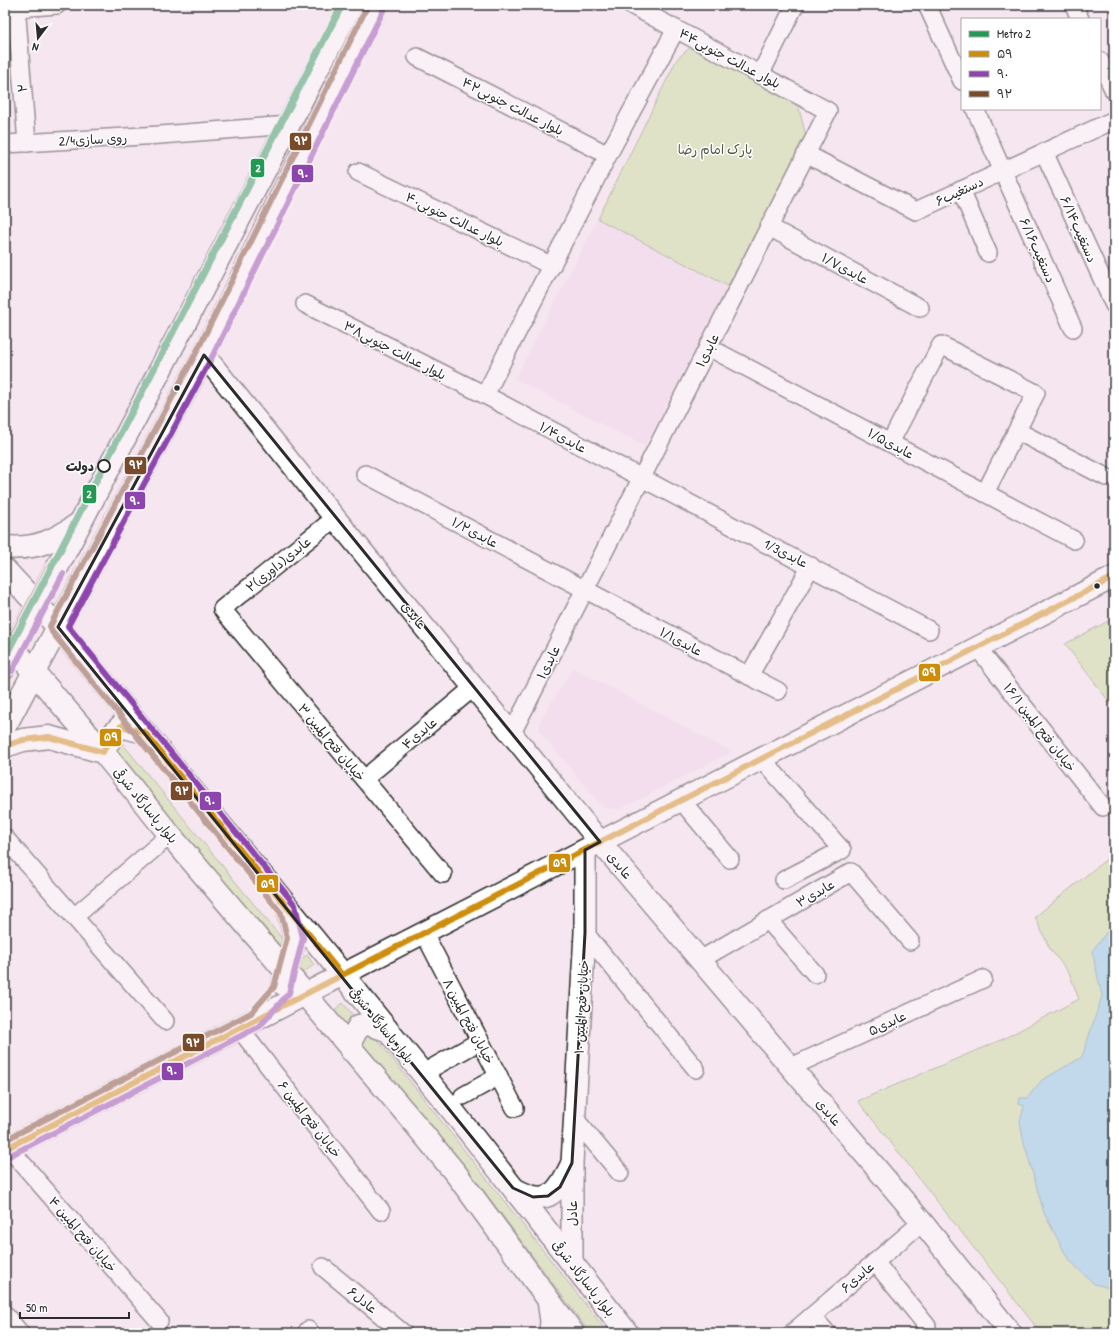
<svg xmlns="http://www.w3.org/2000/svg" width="1119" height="1338" font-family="'Patrick Hand','Playpen Sans Arabic',sans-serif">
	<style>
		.built { fill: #eed5e6 }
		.green { fill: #c3de95; stroke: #778460 }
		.water { fill: #81c9e2; stroke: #5f8a99 }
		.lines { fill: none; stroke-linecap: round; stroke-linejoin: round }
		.minor-casing { stroke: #2b2b2b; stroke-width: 20 }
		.tertiary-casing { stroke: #2b2b2b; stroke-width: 24 }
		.secondary-casing { stroke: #2b2b2b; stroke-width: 25 }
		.primary-casing { stroke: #2b2b2b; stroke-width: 25 }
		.minor { stroke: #fff; stroke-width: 17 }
		.tertiary { stroke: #fff; stroke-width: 21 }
		.secondary { stroke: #fff; stroke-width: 22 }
		.primary { stroke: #fff; stroke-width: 22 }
		.bus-1-casing { stroke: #fff; stroke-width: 9 }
		.bus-2-casing { stroke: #fff; stroke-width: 9 }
		.bus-3-casing { stroke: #fff; stroke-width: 9 }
		.bus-1 { stroke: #ce8d09; stroke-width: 6 }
		.bus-2 { stroke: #8e44ad; stroke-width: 6 }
		.bus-3 { stroke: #7a4b2a; stroke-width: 6 }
		.metro-1-casing { stroke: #fff; stroke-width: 10 }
		.metro-1 { stroke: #229954; stroke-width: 7 }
		.marked { fill: none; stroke: #2b2b2b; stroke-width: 3; stroke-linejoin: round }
		.bus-dot { fill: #2b2b2b; stroke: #fff; stroke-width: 1.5 }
		.stop-dot { fill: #fff; stroke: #2b2b2b; stroke-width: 2 }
		.labels { text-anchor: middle; stroke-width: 3; stroke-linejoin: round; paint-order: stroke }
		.street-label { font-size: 13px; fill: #2b2b2b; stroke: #fff }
		.park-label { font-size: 13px; fill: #515846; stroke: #fff }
		.stop-label { font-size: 13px; font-weight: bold; fill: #2b2b2b; stroke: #fff; text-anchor: end }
		.line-badge { stroke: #fff; stroke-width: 1.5 }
		.badge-label { font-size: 11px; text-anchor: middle; font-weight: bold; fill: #fff }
	</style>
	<rect width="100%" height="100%" fill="#f5e6f0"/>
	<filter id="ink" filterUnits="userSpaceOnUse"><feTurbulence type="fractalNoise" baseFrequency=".025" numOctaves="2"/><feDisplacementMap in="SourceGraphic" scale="8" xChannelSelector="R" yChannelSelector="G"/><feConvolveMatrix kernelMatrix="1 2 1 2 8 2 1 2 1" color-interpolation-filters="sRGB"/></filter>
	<g filter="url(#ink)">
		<g class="built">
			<polygon points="598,219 728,286 645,446 515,379"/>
			<polygon points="573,668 731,752 620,809 604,808 540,732 540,721"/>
		</g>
		<g class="green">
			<polygon points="692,46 798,105 806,136 728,286 598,219 677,59"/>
			<polygon points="1114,618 1114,708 1065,644"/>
			<polygon points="106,730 122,743 288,946 285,956 101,741"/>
			<polygon points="1114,853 1114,1333 1041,1333 858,1101 1003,1039 1079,999 1069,973 1050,949 1035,917"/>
			<polygon points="307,955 314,965 302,973 295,963"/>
			<polygon points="343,1003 357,1020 346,1029 332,1012"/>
			<polygon points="372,1033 608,1333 590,1333 484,1191 367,1049 361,1046 359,1037"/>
		</g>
		<polygon class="water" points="1114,923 1114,1289 1094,1284 1068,1259 1044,1213 1023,1139 1020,1122 1024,1106 1019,1104 1020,1098 1027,1098 1042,1080 1082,1057 1102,996 1092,951"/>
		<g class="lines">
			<defs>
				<g id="minor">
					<polyline points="16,5 27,143"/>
					<polyline points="927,5 962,81"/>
					<polyline points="1074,5 1080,19"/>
					<polyline points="5,9 57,5"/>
					<polyline points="417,57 608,155"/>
					<polyline points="1100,61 1114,91"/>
					<polyline points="760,75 795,5"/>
					<polyline points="975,109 1073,328"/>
					<polyline points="5,144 160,135 289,125"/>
					<polyline points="1044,152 1114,305"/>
					<polyline points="806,154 916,211 1114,120"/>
					<polyline points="358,172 552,266"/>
					<polyline points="961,190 988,253"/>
					<polyline points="769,227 920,308"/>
					<polyline points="305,304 485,395 929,630"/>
					<polyline points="708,347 1074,540"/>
					<polyline points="485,395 608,155 676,29"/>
					<polyline points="1017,431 1106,477"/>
					<polyline points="890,443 941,345 1036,393 985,493"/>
					<polyline points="365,474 778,691"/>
					<polyline points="335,518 222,609 443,874"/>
					<polyline points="977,647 1103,807"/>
					<polyline points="749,676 811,566"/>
					<polyline points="512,733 828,111 631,5"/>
					<polyline points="762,759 842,850 784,880"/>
					<polyline points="364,779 474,687"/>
					<polyline points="681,800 730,859"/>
					<polyline points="5,838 165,1021"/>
					<polyline points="74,917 170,835"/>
					<polyline points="768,920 815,974"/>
					<polyline points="424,933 515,1108"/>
					<polyline points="585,933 696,1069"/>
					<polyline points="700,960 851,872 910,941"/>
					<polyline points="239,1028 381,1211"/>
					<polyline points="791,1067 983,979"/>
					<polyline points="432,1068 480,1041"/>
					<polyline points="463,1096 499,1076"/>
					<polyline points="575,1119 620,1173"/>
					<polyline points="8,1147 159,1321"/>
					<polyline points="875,1262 927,1326"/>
					<polyline points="323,1267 403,1333"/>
					<polyline points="5,1315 20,1333"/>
					<polyline points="812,1316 827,1333"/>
					<polyline points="308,1330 311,1333"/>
					<polyline points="792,1333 922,1222"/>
				</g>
				<g id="tertiary">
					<polyline points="204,355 335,518 600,842 922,1222 1011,1333"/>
					<polyline points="305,994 1114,577"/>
					<path d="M513,1188C547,1207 556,1196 571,1165"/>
					<polyline points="572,1262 572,1163 585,933 585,850"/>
					<polyline points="548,1300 551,1321 550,1333"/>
				</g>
				<g id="secondary">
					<path d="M5,547C37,550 55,540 80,523"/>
					<polyline points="5,570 58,627 326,954 448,1105 627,1333"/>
					<polyline points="5,639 103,752 170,835 415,1124 457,1175 573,1333"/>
					<polyline points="5,746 23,740 49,737 103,752"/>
					<polyline points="103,752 112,735 121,726 144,732"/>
					<polyline points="283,984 295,938 288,910"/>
					<polyline points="351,1050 351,1040 359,1026 368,1024 387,1030"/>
					<polyline points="5,1149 305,994"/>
				</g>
				<g id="primary">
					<polyline points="5,667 351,5"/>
					<polyline points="5,726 204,355 273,213 377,5"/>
				</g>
			</defs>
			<use href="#minor" class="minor-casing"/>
			<use href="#tertiary" class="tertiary-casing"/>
			<use href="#secondary" class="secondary-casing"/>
			<use href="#primary" class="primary-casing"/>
			<use href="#minor" class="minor"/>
			<use href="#tertiary" class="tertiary"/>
			<use href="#secondary" class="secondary"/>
			<use href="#primary" class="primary"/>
			<defs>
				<g id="bus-1">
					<polyline points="5,746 23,740 49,737 103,752 112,735 121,726 144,732 342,975"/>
					<polyline points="5,1149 1114,577"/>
				</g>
				<g id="bus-2">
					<polyline points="12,671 63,574"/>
					<polyline points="9,1156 260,1026 289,993 303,938 295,905 68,626 211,359 384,9"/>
				</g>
				<g id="bus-3">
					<polyline points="5,650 49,566"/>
					<polyline points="5,1140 251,1013 274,987 287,938 281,913 52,632 50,626 197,351 368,5"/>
				</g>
			</defs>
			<use href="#bus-1" class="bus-1-casing"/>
			<use href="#bus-2" class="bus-2-casing"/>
			<use href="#bus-3" class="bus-3-casing"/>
			<use href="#bus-1" class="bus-1"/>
			<use href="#bus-2" class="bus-2"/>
			<use href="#bus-3" class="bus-3"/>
			<defs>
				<polyline id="metro-1" points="5,657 342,5"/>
			</defs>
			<use href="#metro-1" class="metro-1-casing"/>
			<use href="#metro-1" class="metro-1"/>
		</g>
	</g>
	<path d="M0 0H1119V1338H0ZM204,355L600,842L585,850V933L572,1163L560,1187L548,1196L533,1197L513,1188L58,627Z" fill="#f5e6f0" fill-opacity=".55" fill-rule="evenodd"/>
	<path class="marked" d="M204,355L600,842L585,850V933L572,1163L560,1187L548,1196L533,1197L513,1188L58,627Z"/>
	<g class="bus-dot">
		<circle cx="177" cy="388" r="3.5"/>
		<circle cx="1097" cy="586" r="3.5"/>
	</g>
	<circle class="stop-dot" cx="104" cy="466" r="6"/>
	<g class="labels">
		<g class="street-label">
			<text transform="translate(730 58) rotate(28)" y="5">بلوار عدالت جنوبی۴۴</text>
			<text transform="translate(22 88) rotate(-94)" y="5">۲</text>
			<text transform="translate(513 106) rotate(27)" y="5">بلوار عدالت جنوبی۴۲</text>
			<text transform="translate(93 139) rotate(-3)" y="5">روی سازی2/4</text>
			<text transform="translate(959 191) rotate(-25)" y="5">دستغیب۶</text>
			<text transform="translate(455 219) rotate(26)" y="5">بلوار عدالت جنوبی۴۰</text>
			<text transform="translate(1079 229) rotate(66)" y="5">دستغیب۶/۱۴</text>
			<text transform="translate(1038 250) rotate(66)" y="5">دستغیب۶/۱۶</text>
			<text transform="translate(845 268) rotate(28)" y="5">عابدی۱/۷</text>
			<text transform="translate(395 350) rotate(27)" y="5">بلوار عدالت جنوبی۳۸</text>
			<text transform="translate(707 350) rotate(-63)" y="5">۱عابدی</text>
			<text transform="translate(563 437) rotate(28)" y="5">عابدی۱/۴</text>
			<text transform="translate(891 443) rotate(28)" y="5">عابدی۱/۵</text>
			<text transform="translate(475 532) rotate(28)" y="5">عابدی۱/۲</text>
			<text transform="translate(786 553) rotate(27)" y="5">عابدی1/3</text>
			<text transform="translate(278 564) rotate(-39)" y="5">۲عابدی(داوری)</text>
			<text transform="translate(414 615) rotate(51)" y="5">عابدی</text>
			<text transform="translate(681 641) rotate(28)" y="5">عابدی۱/۱</text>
			<text transform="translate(548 662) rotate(-63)" y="5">عابدی۱</text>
			<text transform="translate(1040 727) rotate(52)" y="5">خیابان فتح المبین ۱۶/۱</text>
			<text transform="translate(419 733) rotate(-40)" y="5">عابدی۴</text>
			<text transform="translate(332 742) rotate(50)" y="5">خیابان فتح المبین ۳</text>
			<text transform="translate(146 805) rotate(51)" y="5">بلوار پاسارگاد شرقی</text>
			<text transform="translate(620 865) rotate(50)" y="5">عابدی</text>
			<text transform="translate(815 893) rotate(-30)" y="5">عابدی۳</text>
			<text transform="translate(581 1007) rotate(-87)" y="5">خیابان فتح المبین ۱۰</text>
			<text transform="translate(469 1021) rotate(62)" y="5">خیابان فتح المبین ۸</text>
			<text transform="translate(887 1023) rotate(-25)" y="5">عابدی۵</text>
			<text transform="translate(382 1025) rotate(51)" y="5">بلوار پاسارگاد شرقی</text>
			<text transform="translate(829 1112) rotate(50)" y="5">عابدی</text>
			<text transform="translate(310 1119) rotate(52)" y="5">خیابان فتح المبین ۶</text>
			<text transform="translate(572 1213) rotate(-90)" y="5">عادل</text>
			<text transform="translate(83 1234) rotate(49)" y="5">خیابان فتح المبین ۴</text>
			<text transform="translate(857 1277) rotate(-41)" y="5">عابدی۶</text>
			<text transform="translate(584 1278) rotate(52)" y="5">بلوار پاسارگاد شرقی</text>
			<text transform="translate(363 1300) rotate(39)" y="5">عادل۶</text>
		</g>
		<g class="park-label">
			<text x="715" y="154">پارک امام رضا</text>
		</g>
		<g class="stop-label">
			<text x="94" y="471">دولت</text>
		</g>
	</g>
	<g class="line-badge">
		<rect x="289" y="132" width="23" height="19" rx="4" fill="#7a4b2a"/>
		<rect x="250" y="158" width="15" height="20" rx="4" fill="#229954"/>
		<rect x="291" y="164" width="23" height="19" rx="4" fill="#8e44ad"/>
		<rect x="124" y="456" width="23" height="19" rx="4" fill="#7a4b2a"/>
		<rect x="82" y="484" width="15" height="20" rx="4" fill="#229954"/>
		<rect x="124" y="491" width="22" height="19" rx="4" fill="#8e44ad"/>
		<rect x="918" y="663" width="23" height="19" rx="4" fill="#ce8d09"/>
		<rect x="99" y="728" width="23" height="19" rx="4" fill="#ce8d09"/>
		<rect x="170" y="781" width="23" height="20" rx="4" fill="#7a4b2a"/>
		<rect x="199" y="791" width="23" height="20" rx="4" fill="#8e44ad"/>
		<rect x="548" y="853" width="23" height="20" rx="4" fill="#ce8d09"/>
		<rect x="256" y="874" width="23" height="19" rx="4" fill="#ce8d09"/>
		<rect x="182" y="1033" width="23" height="19" rx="4" fill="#7a4b2a"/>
		<rect x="161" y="1062" width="23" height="19" rx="4" fill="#8e44ad"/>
	</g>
	<g class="badge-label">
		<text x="301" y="145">۹۲</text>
		<text x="258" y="172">2</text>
		<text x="303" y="178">۹۰</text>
		<text x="136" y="469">۹۲</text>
		<text x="89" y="498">2</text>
		<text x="135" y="505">۹۰</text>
		<text x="929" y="676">۵۹</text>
		<text x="111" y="741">۵۹</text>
		<text x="182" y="795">۹۲</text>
		<text x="210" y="805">۹۰</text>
		<text x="560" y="867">۵۹</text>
		<text x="268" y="888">۵۹</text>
		<text x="193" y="1047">۹۲</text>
		<text x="172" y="1075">۹۰</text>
	</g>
	<rect width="1119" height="1338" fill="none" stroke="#fff" stroke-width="20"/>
	<rect x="10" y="10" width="1099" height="1318" fill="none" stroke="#2b2b2b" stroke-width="1.5" filter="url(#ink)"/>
	<rect x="961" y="18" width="140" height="92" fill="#ffffff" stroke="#aaaaaa"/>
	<rect x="969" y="31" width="20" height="6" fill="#229954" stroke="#aaaaaa"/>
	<text x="997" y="38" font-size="12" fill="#2b2b2b">Metro 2</text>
	<rect x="969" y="51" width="20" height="6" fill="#ce8d09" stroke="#aaaaaa"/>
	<text x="997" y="58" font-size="12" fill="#2b2b2b">۵۹</text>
	<rect x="969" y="71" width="20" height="6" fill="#8e44ad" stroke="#aaaaaa"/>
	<text x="997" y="78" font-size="12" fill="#2b2b2b">۹۰</text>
	<rect x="969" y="91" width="20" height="6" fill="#7a4b2a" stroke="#aaaaaa"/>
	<text x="997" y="98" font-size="12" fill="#2b2b2b">۹۲</text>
	<g transform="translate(38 38) rotate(196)" stroke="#ffffff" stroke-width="3" paint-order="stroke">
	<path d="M0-3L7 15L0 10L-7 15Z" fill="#2b2b2b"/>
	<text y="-6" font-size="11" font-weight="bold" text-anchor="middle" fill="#2b2b2b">N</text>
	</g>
	<path d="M20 1312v6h109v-6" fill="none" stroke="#2b2b2b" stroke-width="2"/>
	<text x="26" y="1312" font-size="12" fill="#2b2b2b" stroke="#ffffff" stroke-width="3" paint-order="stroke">50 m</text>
</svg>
